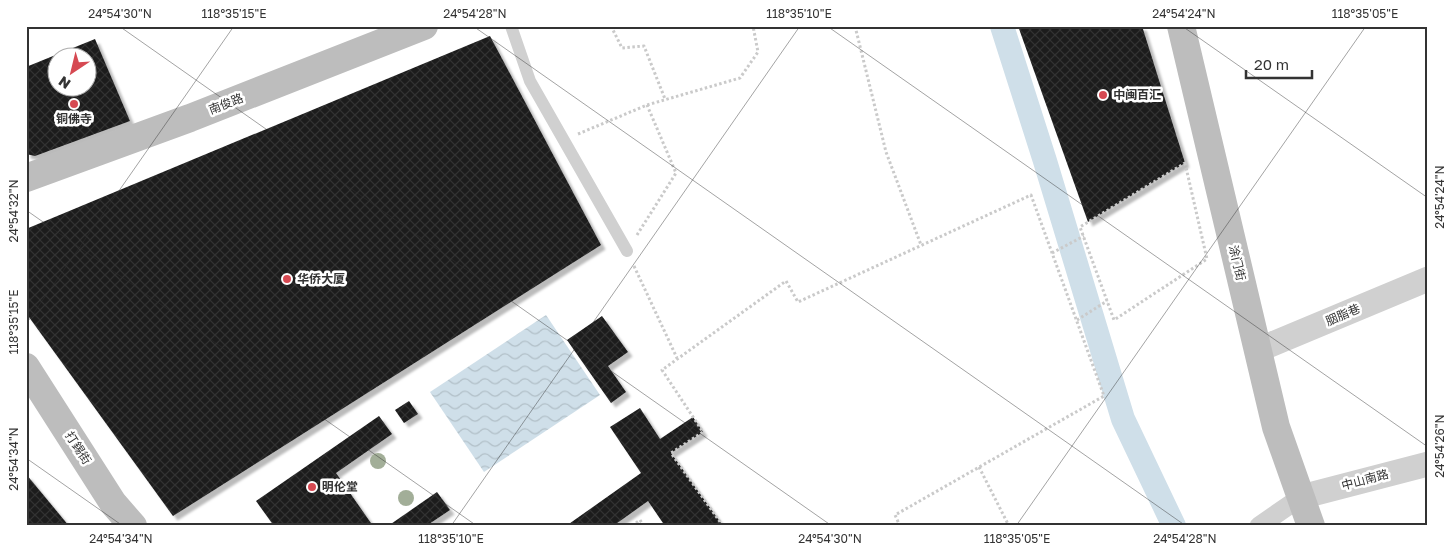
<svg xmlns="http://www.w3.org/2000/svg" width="1454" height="552" font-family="'Golos Text','Noto Sans SC',sans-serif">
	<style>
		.water { fill: url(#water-waves) }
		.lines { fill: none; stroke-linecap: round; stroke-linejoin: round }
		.canal { stroke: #cfdfe9; stroke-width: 24 }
		.building { fill: url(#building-cross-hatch); fill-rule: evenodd; filter: url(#shadow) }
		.path { stroke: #cacaca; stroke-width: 3; stroke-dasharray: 2.5 2.5; stroke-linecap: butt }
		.service { stroke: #d0d0d0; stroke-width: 12 }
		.pedestrian { stroke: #d0d0d0; stroke-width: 19 }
		.minor { stroke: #d0d0d0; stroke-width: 25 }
		.secondary { stroke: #bdbdbd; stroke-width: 28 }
		.tree { fill: #a2ae98 }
		.ticks { fill: none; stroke: #333; stroke-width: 1; stroke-opacity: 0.45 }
		.poi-dot { fill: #d64952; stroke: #fff; stroke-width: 2 }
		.labels { text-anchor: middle; stroke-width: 5; stroke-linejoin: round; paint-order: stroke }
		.poi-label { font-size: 12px; font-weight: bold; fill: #333; stroke: #fff; text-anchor: start }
		.street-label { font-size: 12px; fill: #333; stroke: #fff }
		.neatline { fill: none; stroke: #333; stroke-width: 2 }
		.ticks-label { font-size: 12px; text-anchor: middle; fill: #333 }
	</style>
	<defs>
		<pattern id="water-waves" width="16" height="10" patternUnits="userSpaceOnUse" patternTransform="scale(1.25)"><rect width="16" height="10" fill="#cfdfe9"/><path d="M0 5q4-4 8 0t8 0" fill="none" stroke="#b2c0c8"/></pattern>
		<pattern id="building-cross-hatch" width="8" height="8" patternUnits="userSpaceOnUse" patternTransform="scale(1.25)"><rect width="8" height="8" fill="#1a1a1a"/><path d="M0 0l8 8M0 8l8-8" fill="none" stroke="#333"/></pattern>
		<filter id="shadow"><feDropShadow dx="4.5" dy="4.5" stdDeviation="1" flood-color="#0004"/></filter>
	</defs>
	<rect width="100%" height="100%" fill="#fff"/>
	<polygon class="water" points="546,315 600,395 484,472 430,392"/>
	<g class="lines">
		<polyline class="canal" points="1002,26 1045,161 1123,419 1174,526"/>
	</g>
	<g class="building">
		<polygon points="1018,26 1142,26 1185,163 1088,222"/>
		<polygon points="490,36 601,245 173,516 26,313 26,229"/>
		<path d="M95,39L130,121L35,156L26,154V67ZM58,58H88V88H58Z"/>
		<polygon points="602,316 628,352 608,366 626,392 611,403 567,340"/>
		<polygon points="409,401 418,414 404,423 395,410"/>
		<polygon points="640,408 660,439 693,417 703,432 671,453 723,526 665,526 648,501 613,526 566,526 641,473 610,427"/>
		<polygon points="379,416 392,434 336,473 373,526 274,526 256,501"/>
		<polygon points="26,474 69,526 26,526"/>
		<polygon points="437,492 450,510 426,526 388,526"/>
	</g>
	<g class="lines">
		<g class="path">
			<polyline points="611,26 622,48 644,46 665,99"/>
			<polyline points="855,26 886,152 921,245"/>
			<polyline points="578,134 647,105 740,78 758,52 753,26"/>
			<polygon points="1185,163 1207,259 1114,320 1080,227"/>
			<polyline points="637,235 676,173 647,105"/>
			<polyline points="1052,253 1084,236"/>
			<polyline points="634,266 677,358"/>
			<polyline points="1077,320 1107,301"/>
			<polyline points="979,467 1009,526"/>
			<polyline points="632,526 640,520 644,526"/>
			<polyline points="723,526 671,453 703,432 662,370 786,281 798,302 1031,195 1104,396 895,515 900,526"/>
		</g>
		<polyline class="service" points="511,26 530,81 627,251"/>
		<polyline class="pedestrian" points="1259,526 1301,497"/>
		<g class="minor">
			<polyline points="1258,350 1428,279"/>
			<polyline points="1301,497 1428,464"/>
		</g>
		<g class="secondary">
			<polyline points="1181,26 1276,427 1311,526"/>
			<polyline points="26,178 190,118 424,26"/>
			<polyline points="26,367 113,503 133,526"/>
		</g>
	</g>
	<g class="tree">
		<circle cx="378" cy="461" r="8"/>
		<circle cx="406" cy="498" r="8"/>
	</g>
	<path class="ticks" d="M119,26L832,526M473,26L1186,526M827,26L1428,447M1182,26L1428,198M26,210L477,526M26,324L234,26M26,458L123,526M451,526L800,26M1016,526L1366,26"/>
	<g class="poi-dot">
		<circle cx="1103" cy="95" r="5"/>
		<circle cx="74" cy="104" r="5"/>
		<circle cx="287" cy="279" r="5"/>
		<circle cx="312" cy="487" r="5"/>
	</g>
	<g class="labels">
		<g class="poi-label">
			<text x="1113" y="99">中闽百汇</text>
			<text x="74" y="123" text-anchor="middle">铜佛寺</text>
			<text x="297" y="283">华侨大厦</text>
			<text x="322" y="491">明伦堂</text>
		</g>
		<g class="street-label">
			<text transform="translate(226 104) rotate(-21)" y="4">南俊路</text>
			<text transform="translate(1237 263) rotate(77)" y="4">涂门街</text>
			<text transform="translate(1343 315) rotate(-23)" y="4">胭脂巷</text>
			<text transform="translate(78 448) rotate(57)" y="4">打錫街</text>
			<text transform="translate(1365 480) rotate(-15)" y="4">中山南路</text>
		</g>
	</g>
	<rect width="1454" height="552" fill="none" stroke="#ffffff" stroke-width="55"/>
	<g transform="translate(72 72) rotate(215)"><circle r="24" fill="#ffffff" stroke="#adadad"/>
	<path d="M0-4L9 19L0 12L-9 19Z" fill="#d64952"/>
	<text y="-8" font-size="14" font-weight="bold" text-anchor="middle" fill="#333333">N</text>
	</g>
	<path d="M1246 70v8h66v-8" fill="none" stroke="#333333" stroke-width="2.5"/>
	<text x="1254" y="70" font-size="15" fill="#333333" stroke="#ffffff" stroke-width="4" paint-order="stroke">20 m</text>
	<rect x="28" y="28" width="1398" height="496" class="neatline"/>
	<g class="ticks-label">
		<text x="120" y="18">24°54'30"N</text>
		<text x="234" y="18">118°35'15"E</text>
		<text x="475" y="18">24°54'28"N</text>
		<text x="799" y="18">118°35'10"E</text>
		<text x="1184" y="18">24°54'24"N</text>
		<text x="1365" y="18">118°35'05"E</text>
		<text transform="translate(1440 197) rotate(-90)" y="4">24°54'24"N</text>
		<text transform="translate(14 211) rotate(-90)" y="4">24°54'32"N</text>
		<text transform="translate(14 322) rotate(-90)" y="4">118°35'15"E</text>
		<text transform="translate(1440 446) rotate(-90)" y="4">24°54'26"N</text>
		<text transform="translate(14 459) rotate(-90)" y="4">24°54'34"N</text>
		<text x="121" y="543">24°54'34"N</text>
		<text x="451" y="543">118°35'10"E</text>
		<text x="830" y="543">24°54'30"N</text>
		<text x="1017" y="543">118°35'05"E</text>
		<text x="1185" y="543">24°54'28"N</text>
	</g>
</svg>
